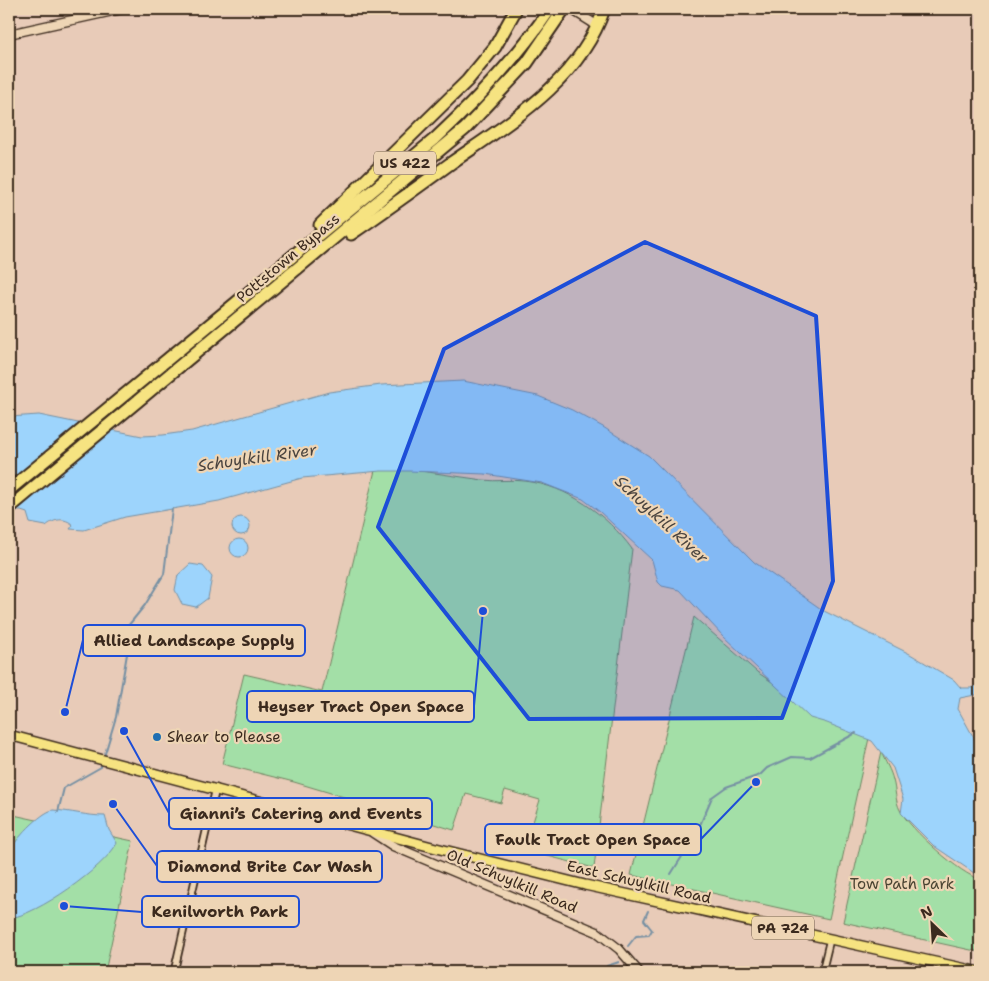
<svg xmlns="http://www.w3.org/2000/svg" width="989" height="981" font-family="'Shantell Sans',sans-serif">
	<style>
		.green { fill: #a3dfa7; stroke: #6f8462 }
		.water { fill: #9dd4fc; stroke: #7690a3 }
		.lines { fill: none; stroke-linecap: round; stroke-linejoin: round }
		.stream { stroke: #7690a3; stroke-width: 2 }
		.minor-casing { stroke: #3b2a1e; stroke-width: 9 }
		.tertiary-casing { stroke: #3b2a1e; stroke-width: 11 }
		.primary-casing { stroke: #3b2a1e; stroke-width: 12 }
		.motorway-casing { stroke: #3b2a1e; stroke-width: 15 }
		.minor { stroke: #eed5b5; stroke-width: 5.5 }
		.tertiary { stroke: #eed5b5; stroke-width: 8 }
		.primary { stroke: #f6e381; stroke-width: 9 }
		.motorway { stroke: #f6e381; stroke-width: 11 }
		.marked { fill: #1d4ed8; fill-opacity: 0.2; stroke: #1d4ed8; stroke-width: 4; stroke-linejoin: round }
		.poi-dot { fill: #1f6fb2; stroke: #eed5b5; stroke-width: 2 }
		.labels { text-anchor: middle; stroke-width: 4.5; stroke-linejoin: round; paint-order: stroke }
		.shield { fill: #eed5b5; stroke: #715d4b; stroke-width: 1 }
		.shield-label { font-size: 14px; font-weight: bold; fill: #3b2a1e }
		.street-label { font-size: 15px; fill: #3b2a1e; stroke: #eed5b5 }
		.poi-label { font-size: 15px; fill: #3b2a1e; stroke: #eed5b5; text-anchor: start }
		.park-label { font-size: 15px; fill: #4b4533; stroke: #eed5b5 }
		.water-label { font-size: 16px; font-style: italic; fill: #4a443f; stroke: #eed5b5 }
		.leader { fill: none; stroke: #1d4ed8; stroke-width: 2 }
		.callout-dot { fill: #1d4ed8; stroke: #eed5b5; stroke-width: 2 }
		.callout { fill: #eed5b5; stroke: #1d4ed8; stroke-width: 2 }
		.callout-label { font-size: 16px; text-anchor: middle; font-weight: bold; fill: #3b2a1e }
	</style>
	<rect width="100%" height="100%" fill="#e8cbb8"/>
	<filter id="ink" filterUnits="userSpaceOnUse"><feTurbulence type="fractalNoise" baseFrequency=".02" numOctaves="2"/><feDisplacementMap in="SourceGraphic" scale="10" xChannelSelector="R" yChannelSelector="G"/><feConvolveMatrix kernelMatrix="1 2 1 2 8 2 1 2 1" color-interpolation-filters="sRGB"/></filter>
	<g filter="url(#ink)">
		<g class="green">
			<path d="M376,466C412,469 447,475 483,480C497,482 511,479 525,481C568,486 607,515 632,549L594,868L524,850L540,800L505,790L501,803L466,794L454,830L294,782L222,764L244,674L322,692Z"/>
			<polygon points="694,617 757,672 790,694 869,738 829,919 631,875"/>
			<path d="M881,752C885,761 891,771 893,780C896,791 895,800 900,810C909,828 962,876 980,879V952L843,922Z"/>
			<polygon points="9,814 133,841 105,972 9,972"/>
		</g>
		<g class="water">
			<path d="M463,381L538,396L572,410L603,427L649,456L754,562L824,611L910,654L954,680L961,688H971L980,684V694L960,698L958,709L980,749V877L934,846L901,813L903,799L893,768L872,741L827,723L810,718L723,636L680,590L662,586L658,582L652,560L600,512L583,499L542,483L485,474L409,471H381L302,478L219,501L125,517L84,530L70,529L73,525C65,517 54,519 46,526L30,523L27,513L21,511H9V417L39,415L142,436L163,435L192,431L329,392L381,385Z"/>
			<circle cx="241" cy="526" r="9"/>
			<circle cx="239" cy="548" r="9"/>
			<polygon points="190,564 203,566 212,577 208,598 196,607 182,604 175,590 178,575"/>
			<path d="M53,810C71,811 87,816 105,816L109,830L117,843C105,867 36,916 9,918C9,906 6,860 9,852C15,840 41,812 53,810Z"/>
		</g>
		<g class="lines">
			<g class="stream">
				<polyline points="104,757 116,717 127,654 128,626 145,605 164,574 172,509"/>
				<polyline points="58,812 64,788 101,767 102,762"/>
				<polyline points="671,874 683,855 687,838 700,825 712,797 726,787 760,775 767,768 792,757 810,758 856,733"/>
				<polyline points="9,924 13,915"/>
				<polyline points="628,946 636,936 649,935 652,930 644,920 648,911"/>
				<polyline points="605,972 607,966 619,962"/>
			</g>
			<defs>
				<g id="minor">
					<polyline points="174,972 216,788"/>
					<polyline points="822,972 830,939"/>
				</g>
				<g id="tertiary">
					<polyline points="571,9 598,26"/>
					<polyline points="9,34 122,9"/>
					<polyline points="373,833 393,846 597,932 619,949 639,972"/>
				</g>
				<polyline id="primary" points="9,735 432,847 585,885 980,972"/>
				<g id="motorway">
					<polyline points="320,225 467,81 495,47 516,9"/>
					<path d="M351,234C385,211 418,187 451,163C510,122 580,81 604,9"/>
					<path d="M9,490L435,139C478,99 517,58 550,9"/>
					<polyline points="9,508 465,129 527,63 564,9"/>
				</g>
			</defs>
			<use href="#minor" class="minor-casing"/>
			<use href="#tertiary" class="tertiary-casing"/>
			<use href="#primary" class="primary-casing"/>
			<use href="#motorway" class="motorway-casing"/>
			<use href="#minor" class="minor"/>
			<use href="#tertiary" class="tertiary"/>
			<use href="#primary" class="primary"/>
			<use href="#motorway" class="motorway"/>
		</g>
	</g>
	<path class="marked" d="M645,242L816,316L833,581L782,718L529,719L378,527L444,349Z"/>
	<circle class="poi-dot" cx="157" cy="737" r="5"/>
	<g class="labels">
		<g class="shield">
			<rect x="374" y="151.5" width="62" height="23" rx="4"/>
			<rect x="752" y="916.5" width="62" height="23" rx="4"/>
		</g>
		<g class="shield-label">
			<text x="405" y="168">US 422</text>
			<text x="783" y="933">PA 724</text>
		</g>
		<g class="street-label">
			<text transform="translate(288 258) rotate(-40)" y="5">Pottstown Bypass</text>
			<text transform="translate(512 881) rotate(23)" y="5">Old Schuylkill Road</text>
			<text transform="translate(639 882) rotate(13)" y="5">East Schuylkill Road</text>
		</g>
		<g class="poi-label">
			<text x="167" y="742">Shear to Please</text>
		</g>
		<g class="park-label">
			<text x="902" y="889">Tow Path Park</text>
		</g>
		<g class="water-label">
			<text transform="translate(257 457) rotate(-8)" y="6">Schuylkill River</text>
			<text transform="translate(662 519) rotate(43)" y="6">Schuylkill River</text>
		</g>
	</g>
	<path class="leader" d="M65 712L83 640M483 611L474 706M124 731L169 813M756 782L701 839M113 804L157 866M64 906L142 912"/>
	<g class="callout-dot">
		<circle cx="65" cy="712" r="5"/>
		<circle cx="483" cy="611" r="5"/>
		<circle cx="124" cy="731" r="5"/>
		<circle cx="756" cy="782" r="5"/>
		<circle cx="113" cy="804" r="5"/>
		<circle cx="64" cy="906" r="5"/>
	</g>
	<g class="callout">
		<rect x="83" y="625" width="222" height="31" rx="5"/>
		<rect x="247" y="691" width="227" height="31" rx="5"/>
		<rect x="169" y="798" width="263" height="31" rx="5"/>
		<rect x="485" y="824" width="216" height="31" rx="5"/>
		<rect x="157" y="851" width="225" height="31" rx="5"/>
		<rect x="142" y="896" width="157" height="31" rx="5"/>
	</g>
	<g class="callout-label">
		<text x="194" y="646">Allied Landscape Supply</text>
		<text x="361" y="712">Heyser Tract Open Space</text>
		<text x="301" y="819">Gianni’s Catering and Events</text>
		<text x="593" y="845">Faulk Tract Open Space</text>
		<text x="270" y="872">Diamond Brite Car Wash</text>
		<text x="220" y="917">Kenilworth Park</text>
	</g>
	<rect width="989" height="981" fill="none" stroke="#eed5b5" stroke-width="30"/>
	<rect x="15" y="15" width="959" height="951" fill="none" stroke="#3b2a1e" stroke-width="2" filter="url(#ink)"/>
	<g transform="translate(932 924) rotate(335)" stroke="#eed5b5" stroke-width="4" paint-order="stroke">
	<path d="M0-4L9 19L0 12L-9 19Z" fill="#3b2a1e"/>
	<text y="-8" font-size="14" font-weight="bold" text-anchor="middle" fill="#3b2a1e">N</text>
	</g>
</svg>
